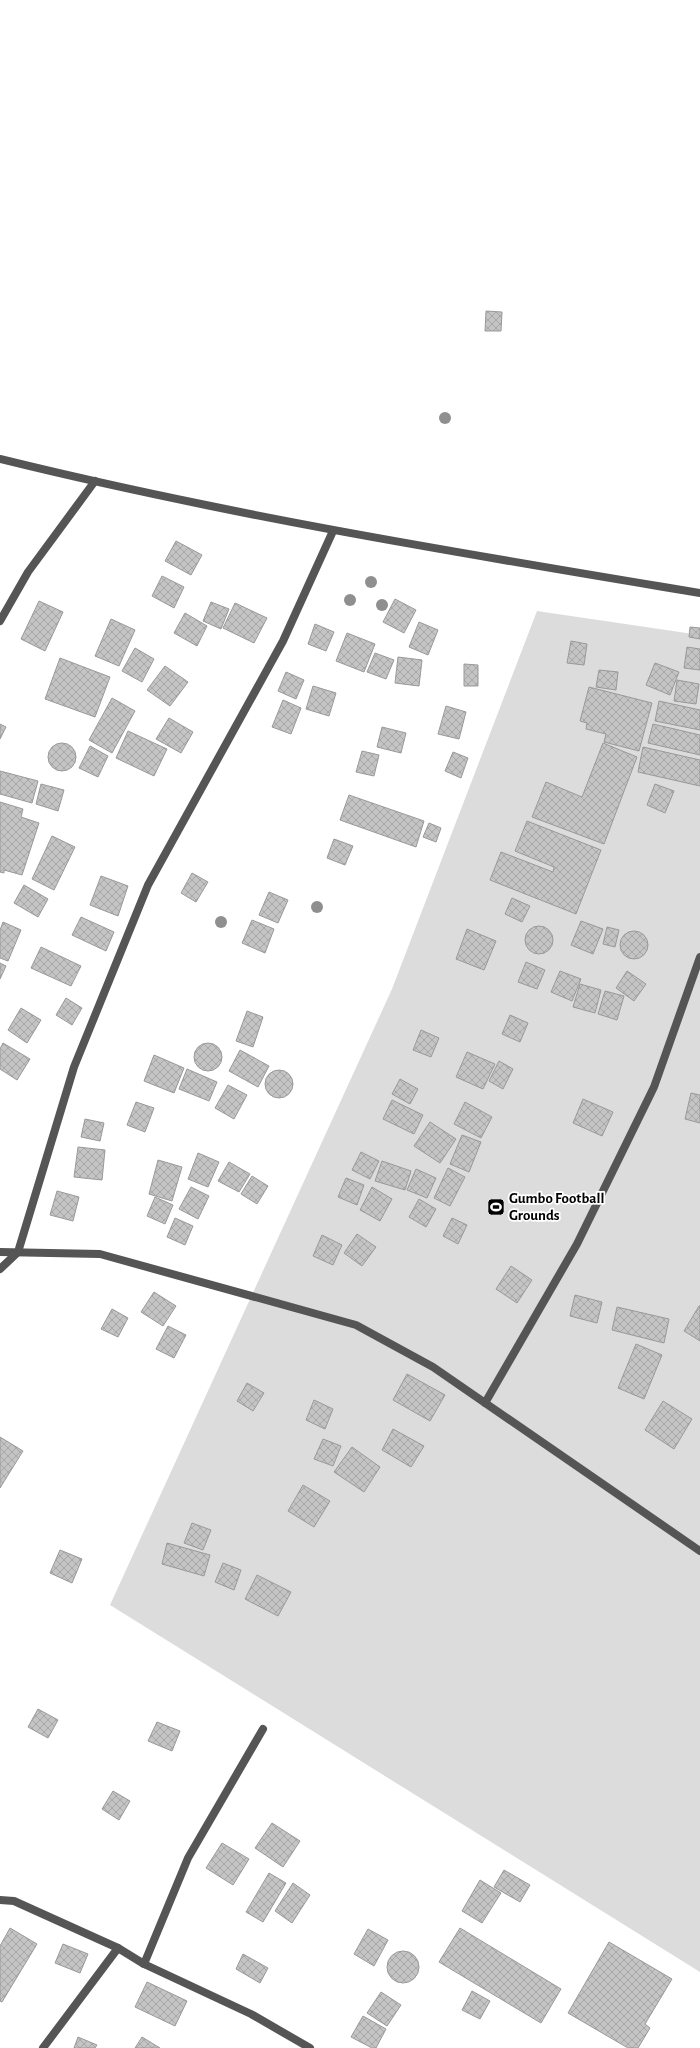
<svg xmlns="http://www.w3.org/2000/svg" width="700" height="2048" font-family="'Alegreya Sans',sans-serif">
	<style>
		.pitch { fill: #dcdcdc }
		.building { fill: url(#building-cross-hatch); stroke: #999 }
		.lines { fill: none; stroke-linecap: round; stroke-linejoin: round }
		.street { stroke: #555; stroke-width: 8 }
		.tree { fill: #8f8f8f }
		.labels { text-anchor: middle; stroke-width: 3.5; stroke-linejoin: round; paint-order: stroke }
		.poi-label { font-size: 15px; font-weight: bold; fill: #000; stroke: #fff; text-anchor: start }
	</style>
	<defs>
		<pattern id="building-cross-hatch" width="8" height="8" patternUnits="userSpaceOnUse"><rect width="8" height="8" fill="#c4c4c4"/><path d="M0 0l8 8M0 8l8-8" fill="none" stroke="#a7a7a7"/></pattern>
	</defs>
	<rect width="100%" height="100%" fill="#fff"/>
	<polygon class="pitch" points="537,611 700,635 700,1972 110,1605 392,989"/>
	<g class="building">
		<polygon points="486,311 502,312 501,331 485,331"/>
		<polygon points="176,541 202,555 191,575 165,561"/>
		<polygon points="162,576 184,587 174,608 152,596"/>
		<polygon points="395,599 416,610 404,633 383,622"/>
		<polygon points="39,601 63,612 45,651 21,639"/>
		<polygon points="211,602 229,609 221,629 203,621"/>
		<polygon points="235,603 267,618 254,643 223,628"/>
		<polygon points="185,613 207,626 197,646 174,633"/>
		<polygon points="111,619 135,630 119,666 95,656"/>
		<polygon points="419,622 438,630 428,655 409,647"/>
		<polygon points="315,624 334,632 326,651 308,644"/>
		<polygon points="690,627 700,628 700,639 689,637"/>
		<polygon points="347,633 375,644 364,672 336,661"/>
		<polygon points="571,641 587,644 584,665 567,663"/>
		<polygon points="687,647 700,649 700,670 684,668"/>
		<polygon points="135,648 154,659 142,682 122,671"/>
		<polygon points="375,653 394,660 386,679 367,672"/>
		<polygon points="398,657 422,660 419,686 395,683"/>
		<polygon points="60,658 110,677 95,717 45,699"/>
		<polygon points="655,663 679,672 670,695 646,685"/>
		<polygon points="464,664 478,665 478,686 464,686"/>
		<polygon points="165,666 188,682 170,706 147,690"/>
		<polygon points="599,670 618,672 616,690 596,687"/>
		<polygon points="286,672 304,680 296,699 278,691"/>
		<polygon points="677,680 699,684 696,704 674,701"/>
		<polygon points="313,686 336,693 329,716 306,709"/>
		<polygon points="589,687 652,703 639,751 604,742 606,734 586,729 587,723 580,721"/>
		<polygon points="112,698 135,711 112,753 89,740"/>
		<polygon points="283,700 301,708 291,734 272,727"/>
		<polygon points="659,701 700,710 700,730 655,721"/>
		<polygon points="446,706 466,712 459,739 438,734"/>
		<polygon points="169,718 193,732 181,753 156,739"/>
		<polygon points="0,724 6,727 0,739"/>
		<polygon points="653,724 700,735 700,755 648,743"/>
		<polygon points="382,727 406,733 401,753 377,747"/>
		<polygon points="128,731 167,749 154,776 116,758"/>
		<polygon points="603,743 637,757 604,844 532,817 546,782 582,797"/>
		<circle cx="62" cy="757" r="14"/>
		<polygon points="90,746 108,756 98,777 79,768"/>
		<polygon points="643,747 700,760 700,786 638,772"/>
		<polygon points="362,751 379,755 374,776 356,772"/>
		<polygon points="453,752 468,758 461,778 445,771"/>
		<polygon points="0,771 38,781 32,803 0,794"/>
		<polygon points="41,784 64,790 58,811 36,804"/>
		<polygon points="655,784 674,791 665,813 647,805"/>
		<polygon points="349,795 424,821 416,847 340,820"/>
		<polygon points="0,802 23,809 21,817 39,823 22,875 4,870 4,873 0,872"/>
		<polygon points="527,821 601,850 576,914 490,880 501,852 553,872 554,867 515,851"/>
		<polygon points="429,823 441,828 436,842 423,837"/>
		<polygon points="52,836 75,847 54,890 32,879"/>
		<polygon points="334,839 353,846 345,865 327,858"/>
		<polygon points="192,873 208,882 196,902 181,893"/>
		<polygon points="101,876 128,886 118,916 90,905"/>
		<polygon points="24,885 48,899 38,917 14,903"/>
		<polygon points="269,892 288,900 278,923 259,915"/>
		<polygon points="512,898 530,906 522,922 505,914"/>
		<polygon points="81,917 114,932 106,951 72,935"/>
		<polygon points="252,920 274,929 265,953 242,943"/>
		<polygon points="581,921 603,929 593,954 571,945"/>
		<polygon points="3,922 21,930 8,961 0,958 0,930"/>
		<circle cx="539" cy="940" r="14"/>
		<polygon points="607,927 619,930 615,947 603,944"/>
		<polygon points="467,929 496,941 484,970 456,959"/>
		<circle cx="634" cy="945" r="14"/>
		<polygon points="41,947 81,966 71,986 31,968"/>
		<polygon points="526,962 545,970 537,989 518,982"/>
		<polygon points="0,963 6,966 0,979"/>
		<polygon points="560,971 581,979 572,1001 551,992"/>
		<polygon points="627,971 646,984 634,1001 616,988"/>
		<polygon points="580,984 601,990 595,1013 573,1007"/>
		<polygon points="605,991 624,996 617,1020 598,1014"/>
		<polygon points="66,998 82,1008 72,1025 56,1015"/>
		<polygon points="21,1008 41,1020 27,1043 8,1030"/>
		<polygon points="247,1011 263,1017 253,1047 236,1041"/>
		<polygon points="510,1015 528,1023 520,1042 502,1034"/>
		<polygon points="421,1030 439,1038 431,1057 413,1050"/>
		<polygon points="3,1043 30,1059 17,1080 0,1069 0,1049"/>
		<circle cx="208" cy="1057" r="14"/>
		<polygon points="240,1050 269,1066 258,1087 229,1071"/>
		<polygon points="467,1052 495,1064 483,1089 456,1077"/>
		<polygon points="154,1055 184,1068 174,1093 144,1081"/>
		<polygon points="499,1061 513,1069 503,1089 489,1081"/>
		<polygon points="187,1069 217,1082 209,1101 179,1089"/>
		<circle cx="279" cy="1084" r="14"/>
		<polygon points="400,1079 418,1089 410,1104 392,1094"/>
		<polygon points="228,1085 247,1095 234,1119 215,1108"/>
		<polygon points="691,1093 700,1095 700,1123 685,1119"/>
		<polygon points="583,1099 613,1112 602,1136 573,1123"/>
		<polygon points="392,1100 423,1115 414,1134 383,1119"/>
		<polygon points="136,1102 154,1108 145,1132 127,1125"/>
		<polygon points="465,1102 492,1117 481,1138 454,1124"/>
		<polygon points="85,1119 104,1123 100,1141 81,1137"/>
		<polygon points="430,1122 456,1139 440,1163 414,1146"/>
		<polygon points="462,1135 481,1142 469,1172 450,1164"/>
		<polygon points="78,1147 105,1150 102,1180 74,1177"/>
		<polygon points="361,1152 379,1161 370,1179 352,1170"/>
		<polygon points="198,1153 219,1162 208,1187 188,1179"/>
		<polygon points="158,1160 182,1167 172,1201 149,1194"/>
		<polygon points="382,1161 411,1171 405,1190 375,1181"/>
		<polygon points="229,1162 250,1174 239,1192 218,1181"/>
		<polygon points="448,1168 465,1177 450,1206 434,1198"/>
		<polygon points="416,1169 436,1178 427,1198 407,1190"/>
		<polygon points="252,1176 268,1186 257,1204 241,1194"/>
		<polygon points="346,1178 364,1185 357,1205 338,1197"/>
		<polygon points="191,1187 209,1196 198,1219 179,1209"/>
		<polygon points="372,1187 392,1199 380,1221 360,1210"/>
		<polygon points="57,1191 79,1197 73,1221 50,1215"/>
		<polygon points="155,1197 173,1205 165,1224 147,1216"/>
		<polygon points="419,1199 436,1209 426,1227 409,1217"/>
		<polygon points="175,1218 193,1226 185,1245 167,1237"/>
		<polygon points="452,1218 467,1225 458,1244 443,1236"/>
		<polygon points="357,1234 376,1247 362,1266 344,1253"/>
		<polygon points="322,1235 342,1245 333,1265 313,1256"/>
		<polygon points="511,1266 532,1280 517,1303 496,1289"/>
		<polygon points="154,1292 176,1306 163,1326 141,1312"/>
		<polygon points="575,1295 602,1302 597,1323 570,1316"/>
		<polygon points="699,1306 700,1306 700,1341 684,1331"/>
		<polygon points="617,1307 669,1319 664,1343 612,1330"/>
		<polygon points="112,1309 128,1318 118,1337 101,1329"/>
		<polygon points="168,1326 186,1335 174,1358 156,1349"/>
		<polygon points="636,1344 662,1355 644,1399 618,1388"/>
		<polygon points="407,1374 445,1395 430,1421 393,1400"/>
		<polygon points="247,1383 264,1393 253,1411 237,1401"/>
		<polygon points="314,1400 333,1409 325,1429 306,1420"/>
		<polygon points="663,1401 692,1419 674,1449 645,1430"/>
		<polygon points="393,1429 424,1446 411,1467 382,1450"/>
		<polygon points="0,1437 23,1451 0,1488"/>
		<polygon points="323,1439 341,1446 333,1466 314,1459"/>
		<polygon points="352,1447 380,1467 364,1492 334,1472"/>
		<polygon points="303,1485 330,1501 314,1527 288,1511"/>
		<polygon points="192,1523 211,1530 203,1550 184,1543"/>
		<polygon points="167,1543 210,1555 204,1576 162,1564"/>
		<polygon points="60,1550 82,1559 72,1583 50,1573"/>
		<polygon points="223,1563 241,1570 234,1590 215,1582"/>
		<polygon points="257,1575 291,1592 278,1616 245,1599"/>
		<polygon points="38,1709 58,1720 48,1738 28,1727"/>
		<polygon points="157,1722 180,1731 172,1751 148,1741"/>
		<polygon points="113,1791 130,1801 119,1820 102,1809"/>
		<polygon points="272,1823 300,1841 283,1867 255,1848"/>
		<polygon points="222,1843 249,1859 233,1885 206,1868"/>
		<polygon points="504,1870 530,1885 520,1902 494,1887"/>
		<polygon points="269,1873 286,1883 263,1922 246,1912"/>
		<polygon points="480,1880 501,1893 482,1923 462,1911"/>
		<polygon points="293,1883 310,1895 292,1923 275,1911"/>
		<polygon points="10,1928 37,1944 2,2002 0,2001 0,1946"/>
		<polygon points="460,1928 561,1989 541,2023 439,1962"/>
		<polygon points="368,1929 388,1940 374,1966 354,1954"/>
		<polygon points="609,1942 672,1979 645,2024 650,2028 638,2048 628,2048 568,2013"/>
		<polygon points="63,1944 88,1954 80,1973 55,1963"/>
		<circle cx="403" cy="1967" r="16"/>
		<polygon points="243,1954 268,1968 260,1983 236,1969"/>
		<polygon points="147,1982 187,2001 175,2026 135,2007"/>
		<polygon points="472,1991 490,2001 480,2019 462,2010"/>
		<polygon points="381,1992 401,2005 387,2026 367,2013"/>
		<polygon points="363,2016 386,2029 376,2048 372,2048 351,2037"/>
		<polygon points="78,2037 97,2045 95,2048 74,2048"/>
		<polygon points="142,2037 160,2048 135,2048"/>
	</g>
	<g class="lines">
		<g class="street">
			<path d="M0,459C231,516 466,554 700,593"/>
			<polyline points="0,621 28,572 95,481"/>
			<polyline points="0,1252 100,1254 356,1325 433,1367 700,1551"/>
			<polyline points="0,1269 18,1252 74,1067 148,885 283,641 333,531"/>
			<polyline points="485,1403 577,1244 654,1087 700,957"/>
			<polyline points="0,1900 14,1901 118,1948 144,1964 251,2014 310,2048"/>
			<polyline points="144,1964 188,1858 263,1729"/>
			<polyline points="43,2048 118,1948"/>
		</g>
	</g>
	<g class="tree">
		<circle cx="445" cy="418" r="6"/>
		<circle cx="371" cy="582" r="6"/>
		<circle cx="350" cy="600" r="6"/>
		<circle cx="382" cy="605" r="6"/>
		<circle cx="317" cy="907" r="6"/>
		<circle cx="221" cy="922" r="6"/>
	</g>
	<defs>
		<symbol id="stadium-square" viewBox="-11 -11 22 22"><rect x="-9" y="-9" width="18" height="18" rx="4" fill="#000" stroke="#fff"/><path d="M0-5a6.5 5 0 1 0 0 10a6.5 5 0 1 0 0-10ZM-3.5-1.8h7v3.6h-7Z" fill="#fff"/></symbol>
	</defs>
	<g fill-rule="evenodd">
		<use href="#stadium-square" x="486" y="1197" width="20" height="20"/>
	</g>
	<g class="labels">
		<g class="poi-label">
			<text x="509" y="1203">Gumbo Football<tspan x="509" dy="17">Grounds</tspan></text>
		</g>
	</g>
</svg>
